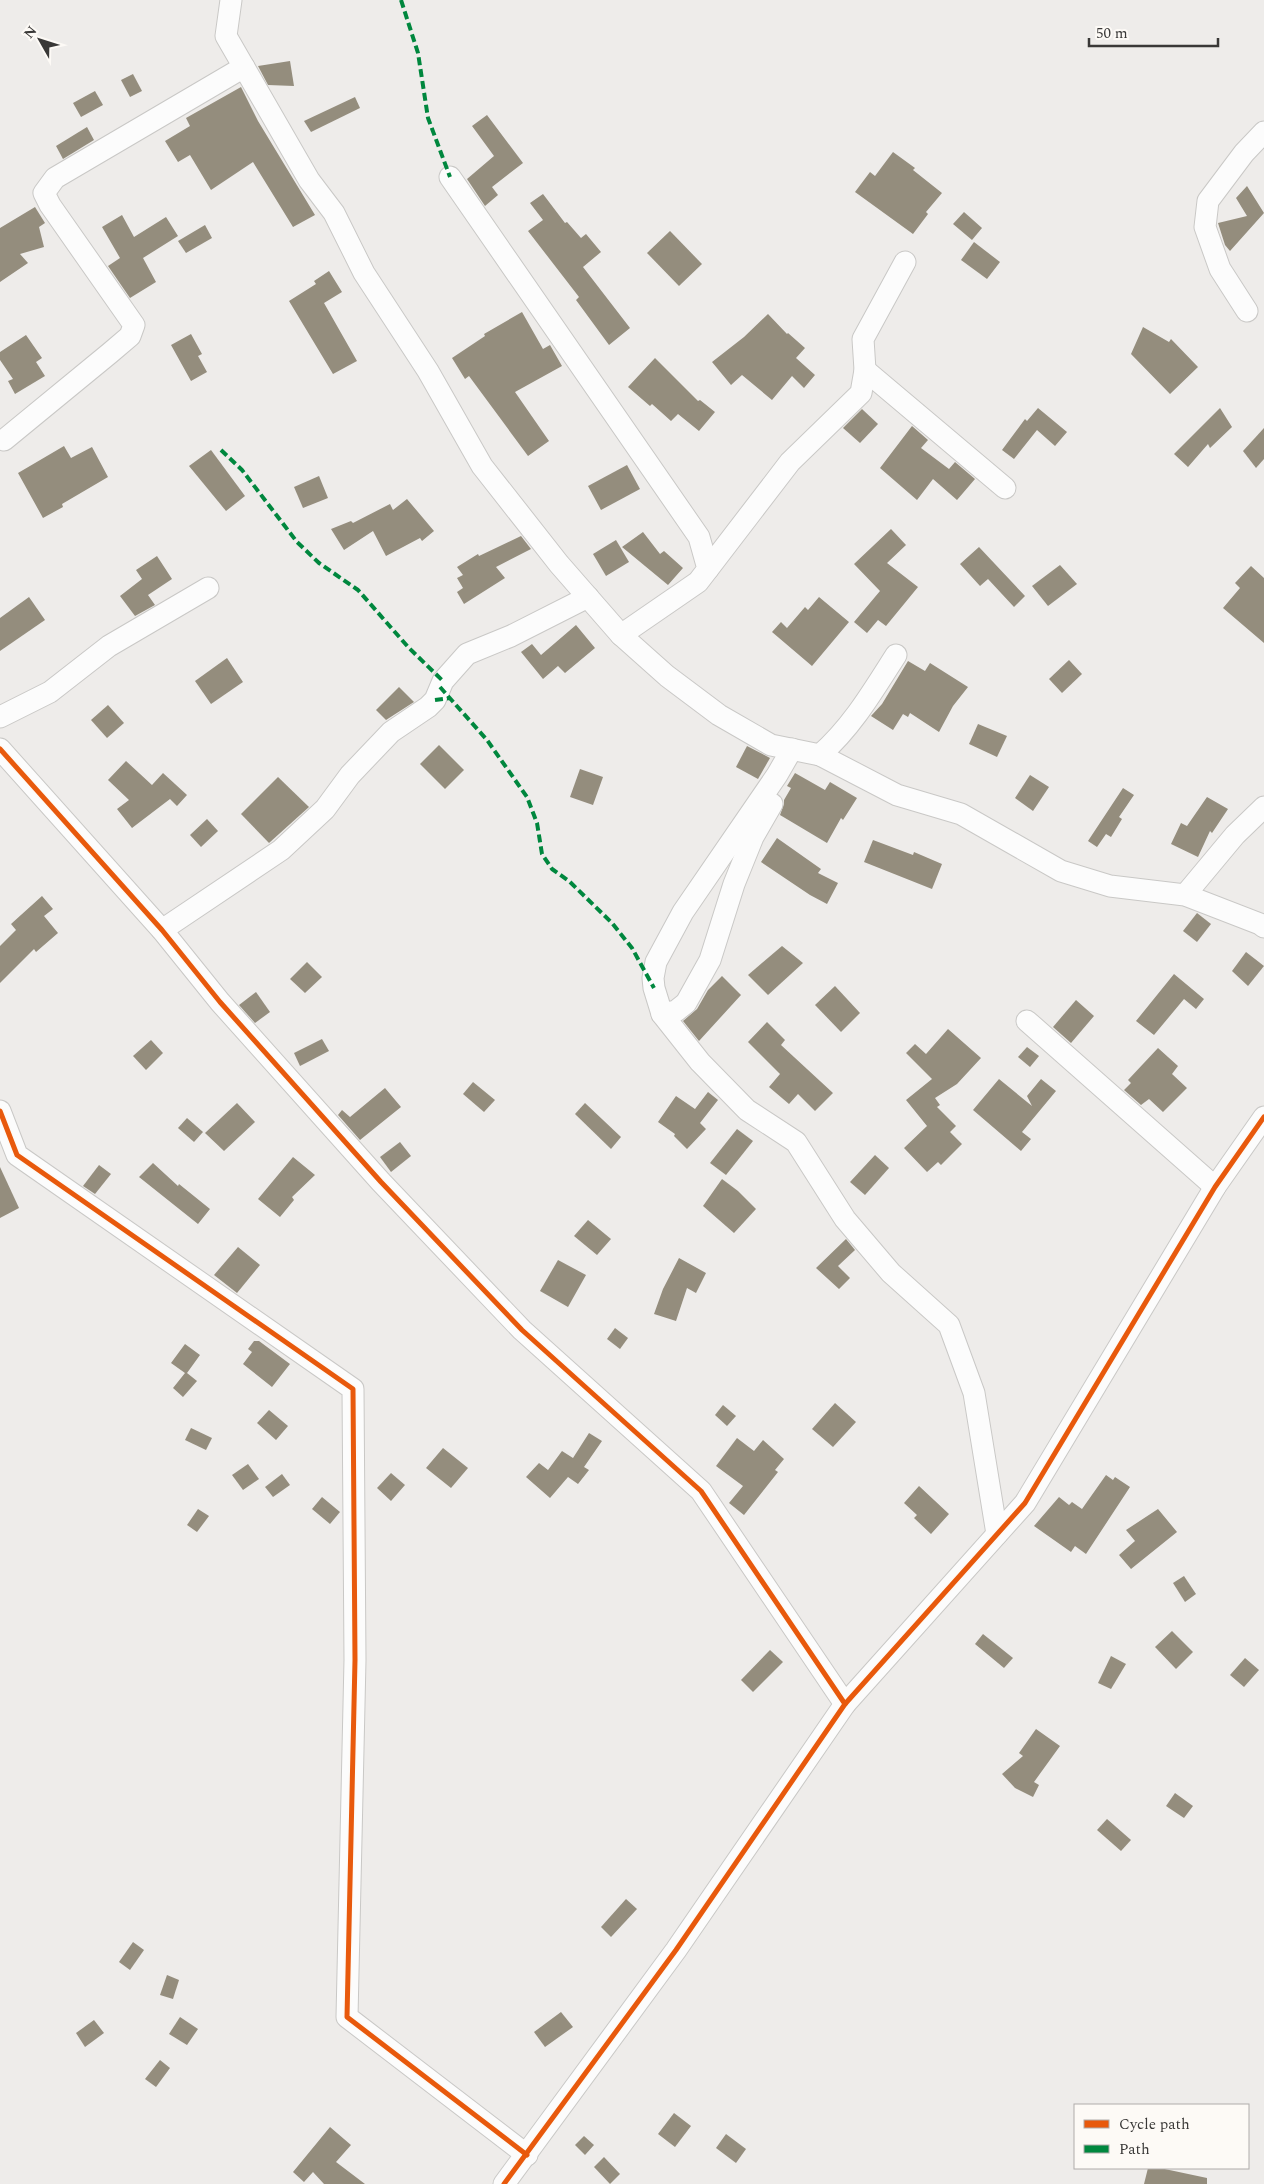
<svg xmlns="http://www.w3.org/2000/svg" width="1264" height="2184" font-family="Spectral,serif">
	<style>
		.building { fill: #948d7d }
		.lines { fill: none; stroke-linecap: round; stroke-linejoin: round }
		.minor-casing { stroke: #c9c8c6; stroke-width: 23 }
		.minor { stroke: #fcfcfc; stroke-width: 21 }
		.quiet { stroke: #00873e; stroke-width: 4; stroke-dasharray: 8 4; stroke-linecap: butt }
		.cycleway-casing { stroke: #fdfaf6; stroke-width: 8 }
		.cycleway { stroke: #e8590c; stroke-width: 5 }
	</style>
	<rect width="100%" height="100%" fill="#eeecea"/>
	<g class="building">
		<polygon points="290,61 294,86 268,85 258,66"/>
		<polygon points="133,74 142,91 130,97 121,80"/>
		<polygon points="241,87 258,121 315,215 293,227 253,162 211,190 190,155 178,162 165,141 190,126 186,118"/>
		<polygon points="95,91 103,105 81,117 73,103"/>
		<polygon points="355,97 360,108 311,132 304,121"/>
		<polygon points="487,115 523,163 492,187 498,195 485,206 467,179 494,156 472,126"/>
		<polygon points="87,127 94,140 63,159 56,146"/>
		<polygon points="893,152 915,168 913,170 942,193 926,212 928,214 913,234 855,192 870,172 875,176"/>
		<polygon points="1247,186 1264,213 1230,251 1225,245 1218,223 1247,216 1236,198"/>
		<polygon points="543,194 565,223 567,222 581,238 586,234 601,252 583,267 630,328 609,345 576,300 579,297 528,231 543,220 530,203"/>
		<polygon points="35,207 45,223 39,227 44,247 20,254 28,263 0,282 0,228"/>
		<polygon points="964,212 982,228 972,240 953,224"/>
		<polygon points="122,215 134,237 166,217 178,236 143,258 156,282 130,298 108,266 120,258 102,227"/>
		<polygon points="205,225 212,238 186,253 178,241"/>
		<polygon points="670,231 702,264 679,286 647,253"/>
		<polygon points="974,242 1000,262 987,279 961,260"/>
		<polygon points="329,271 342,292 324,303 357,361 333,374 289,301 316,284 314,281"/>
		<polygon points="522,312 543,349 550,345 562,366 515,392 549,441 528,456 469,376 465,379 452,358 485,336 484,334"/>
		<polygon points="768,314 787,334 788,333 805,348 796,358 815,375 804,388 792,376 772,400 742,375 731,385 712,362 744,337"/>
		<polygon points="1143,327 1169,342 1171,339 1198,367 1170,394 1131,354"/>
		<polygon points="191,334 202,354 198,356 207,372 191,381 171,345"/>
		<polygon points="26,335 42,358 36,362 45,376 15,394 8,381 13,379 0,360 0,352"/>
		<polygon points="655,358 698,401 700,400 715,412 699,431 678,414 671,421 652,404 650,406 628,387"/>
		<polygon points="1038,408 1067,432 1055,446 1037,430 1014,459 1002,450 1025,419 1027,421"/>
		<polygon points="1220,408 1232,427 1210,448 1208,444 1188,467 1174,454"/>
		<polygon points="862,409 878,424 860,443 843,428"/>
		<polygon points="912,426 928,440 921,448 949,469 955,462 975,479 957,500 933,479 917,500 880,468"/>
		<polygon points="1264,428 1264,459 1256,468 1243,451"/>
		<polygon points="64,446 71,458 92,447 108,477 62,504 63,507 43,518 18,473"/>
		<polygon points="211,450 245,496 226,511 189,466"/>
		<polygon points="627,465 640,489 601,510 588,486"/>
		<polygon points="319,476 328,498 303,508 294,487"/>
		<polygon points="407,499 434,531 422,541 420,538 386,556 373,531 344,550 331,529 351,521 353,523 390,504 393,510"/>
		<polygon points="891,529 906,545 887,563 918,587 886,626 878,620 867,633 854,622 880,591 854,564"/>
		<polygon points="643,532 660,554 664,551 683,568 668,585 622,547"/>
		<polygon points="521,536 531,549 496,567 505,578 464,604 457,592 463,588 457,578 463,575 457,567 478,554 479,556"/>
		<polygon points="616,540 629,562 606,576 593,554"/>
		<polygon points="979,547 1025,596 1014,607 988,579 980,586 960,564"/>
		<polygon points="157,556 172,579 148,595 155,605 135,616 120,596 142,579 136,570"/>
		<polygon points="1060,565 1077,584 1048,606 1032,586"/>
		<polygon points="1251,566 1264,578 1264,643 1223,608 1240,588 1235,583"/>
		<polygon points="29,597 45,620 0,651 0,618"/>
		<polygon points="819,597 849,622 812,666 772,632 781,622 787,628 805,607 808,610"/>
		<polygon points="576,625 595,648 565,673 558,666 543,679 521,652 532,644 541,655"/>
		<polygon points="227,658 243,682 211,704 195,681"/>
		<polygon points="1069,660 1082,674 1062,693 1049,679"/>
		<polygon points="908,661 925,671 930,663 968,687 953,706 939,732 910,713 908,717 903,714 893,730 871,716 882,704"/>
		<polygon points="399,687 414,702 386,720 376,710"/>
		<polygon points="108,705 124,723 107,738 91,720"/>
		<polygon points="978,724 1007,736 997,757 969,744"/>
		<polygon points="439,745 464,770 445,789 420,764"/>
		<polygon points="747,746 770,758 758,779 736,767"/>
		<polygon points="126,761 152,785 163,773 187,795 177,806 170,799 132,828 117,809 129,800 108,780"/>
		<polygon points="580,769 603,777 593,805 570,797"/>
		<polygon points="795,773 825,790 830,782 857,798 843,820 841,818 827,843 780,815 784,804 784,800 791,788 787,786"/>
		<polygon points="1030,775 1049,787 1033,811 1015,798"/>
		<polygon points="278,777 309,807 269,843 241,814"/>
		<polygon points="1123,788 1134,795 1119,817 1122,819 1111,837 1106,834 1097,847 1088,841"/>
		<polygon points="1207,797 1228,809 1212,833 1210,831 1198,857 1171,844 1181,823 1187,826"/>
		<polygon points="207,819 218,831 201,847 190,835"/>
		<polygon points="777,838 821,869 818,873 838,883 827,904 810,895 761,862"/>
		<polygon points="873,840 913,855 914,852 942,864 932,889 864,862"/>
		<polygon points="42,896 53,909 44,916 58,933 36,952 34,949 0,983 0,946 16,930 11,924"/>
		<polygon points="1197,913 1211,924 1197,942 1183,931"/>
		<polygon points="782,946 803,963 768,995 748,975"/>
		<polygon points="1246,952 1264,966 1248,986 1232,971"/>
		<polygon points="307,962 322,977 305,993 290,979"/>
		<polygon points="1174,974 1204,999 1196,1009 1184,999 1154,1035 1136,1021"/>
		<polygon points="722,976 741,995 699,1041 683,1021 697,1009 708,990"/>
		<polygon points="835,986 860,1013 841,1032 815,1005"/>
		<polygon points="256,992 270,1012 255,1023 239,1005"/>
		<polygon points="1076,1000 1094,1016 1071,1043 1053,1027"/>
		<polygon points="767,1022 785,1040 781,1045 833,1093 815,1111 798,1094 789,1104 769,1087 780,1074 748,1042"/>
		<polygon points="948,1029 981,1058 957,1084 935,1098 940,1105 937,1107 956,1126 950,1132 962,1144 941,1165 938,1162 927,1172 904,1148 927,1126 906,1100 932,1079 906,1053 915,1044 926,1054"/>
		<polygon points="322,1039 329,1051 300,1066 294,1053"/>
		<polygon points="151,1040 163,1053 146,1070 133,1056"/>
		<polygon points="1027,1047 1039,1056 1030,1067 1018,1057"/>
		<polygon points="1158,1048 1178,1066 1172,1074 1187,1088 1163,1112 1149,1099 1141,1105 1124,1090 1131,1083 1128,1080"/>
		<polygon points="999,1079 1032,1106 1027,1096 1041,1079 1056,1091 1022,1132 1031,1139 1021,1151 973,1110"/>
		<polygon points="473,1082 495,1100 484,1112 463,1094"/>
		<polygon points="385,1088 401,1107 360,1140 338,1115 342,1110 350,1117"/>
		<polygon points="708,1092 718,1100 700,1123 706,1129 687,1149 674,1136 675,1134 658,1122 676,1096 695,1109"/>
		<polygon points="237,1103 255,1122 224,1151 205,1133"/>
		<polygon points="585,1103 621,1137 611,1149 575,1114"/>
		<polygon points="187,1118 203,1132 194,1142 178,1128"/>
		<polygon points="737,1129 753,1141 726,1175 710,1163"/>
		<polygon points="400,1142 411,1156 391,1172 380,1157"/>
		<polygon points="875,1155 889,1168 865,1195 850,1182"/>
		<polygon points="293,1157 315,1175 292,1197 294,1200 280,1217 258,1199"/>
		<polygon points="153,1163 178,1186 179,1184 210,1209 198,1224 139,1177"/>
		<polygon points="99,1165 111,1174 95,1194 83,1186"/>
		<polygon points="0,1167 19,1208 0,1218"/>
		<polygon points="722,1179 738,1191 756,1209 734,1233 703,1206"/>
		<polygon points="588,1220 611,1239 597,1255 574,1236"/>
		<polygon points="846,1239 855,1250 838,1266 850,1278 839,1289 816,1268"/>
		<polygon points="238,1247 260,1265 237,1293 214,1275"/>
		<polygon points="679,1258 706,1273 696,1293 687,1288 676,1321 654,1314 663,1289"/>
		<polygon points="558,1260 586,1275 568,1307 540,1291"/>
		<polygon points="615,1328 628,1338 620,1349 607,1339"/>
		<polygon points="254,1341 259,1341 290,1364 272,1387 243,1364 252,1352 248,1349"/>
		<polygon points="185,1344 200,1355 187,1373 197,1381 183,1397 173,1388 185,1373 171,1363"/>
		<polygon points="835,1403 856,1422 833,1447 812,1429"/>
		<polygon points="723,1405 736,1416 727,1426 715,1415"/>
		<polygon points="269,1410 288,1426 276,1440 257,1423"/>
		<polygon points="191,1428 212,1438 206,1450 185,1440"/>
		<polygon points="589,1433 602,1441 584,1467 589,1470 578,1484 568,1477 550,1498 526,1477 539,1463 548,1470 562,1451 573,1458"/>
		<polygon points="737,1438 754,1451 763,1440 784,1459 775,1470 778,1472 744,1515 729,1503 743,1486 716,1466"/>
		<polygon points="443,1448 468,1468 451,1488 426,1468"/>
		<polygon points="248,1464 259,1479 243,1490 232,1475"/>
		<polygon points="391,1473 405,1485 391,1501 377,1488"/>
		<polygon points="282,1474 290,1485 273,1497 265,1487"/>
		<polygon points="1106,1475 1113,1480 1115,1477 1130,1487 1086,1554 1075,1546 1071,1552 1034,1526 1059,1497 1069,1505 1072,1502 1082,1509"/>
		<polygon points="919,1486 949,1514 931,1534 914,1518 917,1515 904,1503"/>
		<polygon points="322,1497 340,1512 330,1524 312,1509"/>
		<polygon points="198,1509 209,1516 197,1532 187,1525"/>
		<polygon points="1158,1509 1177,1532 1131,1569 1119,1555 1135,1541 1126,1530"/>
		<polygon points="1184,1576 1196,1594 1185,1602 1173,1583"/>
		<polygon points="1172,1631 1193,1652 1176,1669 1155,1647"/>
		<polygon points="983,1634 1013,1658 1004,1668 975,1644"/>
		<polygon points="770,1650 783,1662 753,1692 741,1680"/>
		<polygon points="1111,1656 1126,1664 1111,1689 1098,1683"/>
		<polygon points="1245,1658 1259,1670 1244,1687 1230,1675"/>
		<polygon points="1036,1729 1060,1746 1034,1782 1039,1785 1033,1797 1015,1788 1002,1774 1023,1756 1019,1753"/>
		<polygon points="1175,1793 1193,1806 1184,1818 1166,1806"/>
		<polygon points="1107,1819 1131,1840 1121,1851 1097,1830"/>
		<polygon points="626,1899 637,1909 611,1937 601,1927"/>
		<polygon points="133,1942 144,1950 130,1970 119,1962"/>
		<polygon points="167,1975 179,1980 173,1999 160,1995"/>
		<polygon points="561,2012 573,2027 545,2047 534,2032"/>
		<polygon points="180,2017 198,2029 187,2045 169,2034"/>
		<polygon points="94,2020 104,2033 85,2047 76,2033"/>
		<polygon points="160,2060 170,2068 156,2087 145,2079"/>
		<polygon points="674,2113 691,2126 675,2147 658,2134"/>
		<polygon points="330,2127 351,2145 336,2162 365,2184 324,2184 313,2172 304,2182 293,2172"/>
		<polygon points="726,2134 746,2149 736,2163 716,2148"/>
		<polygon points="584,2136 594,2145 585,2155 575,2145"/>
		<polygon points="604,2157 620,2174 610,2184 594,2167"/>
		<polygon points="1148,2168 1160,2168 1207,2178 1207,2184 1144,2184"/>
	</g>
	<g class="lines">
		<defs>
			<g id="minor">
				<path d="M231,0L226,36L309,180L334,213L364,273L428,371L482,466L559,564L621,635L667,676L719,715L771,745L820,755C852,727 873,691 896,655"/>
				<polyline points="450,177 699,537 708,569 698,582 621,635"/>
				<polyline points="1247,311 1220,269 1205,227 1208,201 1244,153 1264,132"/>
				<polyline points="865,370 1005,488"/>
				<polyline points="4,440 110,353 130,336 134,325 50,205 44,193 55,178 244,67"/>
				<polyline points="708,569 790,462 861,393 865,370 863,339 905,262"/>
				<polyline points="0,717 50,692 109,646 208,588"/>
				<polyline points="0,749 162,930 220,1002 381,1182 522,1330 701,1491 845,1704"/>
				<polyline points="792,749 777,775 683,912 656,962 653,978 654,988 662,1014 700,1062 747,1110 796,1142 845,1219 891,1273 949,1325 974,1393 997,1534"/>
				<polyline points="820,755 897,795 961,814 1061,871 1110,886 1185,895 1260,924 1264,927"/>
				<polyline points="1185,895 1235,835 1264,807"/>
				<polyline points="162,930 281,850 325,809 350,775 391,732 428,707 435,700 443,681 467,654 511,636 588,597"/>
				<polyline points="662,1014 676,1011 686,1003 710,960 734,884 753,837 772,804"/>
				<polyline points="1027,1021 1215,1187"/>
				<polyline points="0,1111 17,1155 353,1389 355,1660 347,2017 527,2155"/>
				<polyline points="504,2184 676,1950 845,1704 1025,1503 1215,1187 1264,1117"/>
			</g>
		</defs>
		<use href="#minor" class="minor-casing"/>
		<use href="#minor" class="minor"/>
		<g class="quiet">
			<polyline points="401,0 418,53 428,118 450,177"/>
			<polyline points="221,450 242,470 297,542 319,563 358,590 409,648 443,681"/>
			<polyline points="440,687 487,740 527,797 537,823 542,854 552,869 569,881 612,923 632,948 654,988"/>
			<polyline points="435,700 450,698"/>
		</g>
		<defs>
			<g id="cycleway">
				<polyline points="0,749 162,930 220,1002 381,1182 522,1330 701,1491 845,1704"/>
				<polyline points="0,1111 17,1155 353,1389 355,1660 347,2017 527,2155"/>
				<polyline points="504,2184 676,1950 845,1704 1025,1503 1215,1187 1264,1117"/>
			</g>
		</defs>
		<use href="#cycleway" class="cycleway-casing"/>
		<use href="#cycleway" class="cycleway"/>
	</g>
	<rect x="1074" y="2104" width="175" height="65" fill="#fdfaf6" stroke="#afacaa"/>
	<rect x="1084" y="2120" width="25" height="8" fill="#e8590c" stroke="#afacaa"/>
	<text x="1119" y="2129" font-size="15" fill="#393837">Cycle path</text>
	<rect x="1084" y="2145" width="25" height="8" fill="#00873e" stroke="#afacaa"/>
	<text x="1119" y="2154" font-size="15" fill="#393837">Path</text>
	<g transform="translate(40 40) rotate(309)" stroke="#fdfaf6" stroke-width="4" paint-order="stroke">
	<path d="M0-4L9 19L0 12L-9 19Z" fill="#393837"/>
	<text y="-8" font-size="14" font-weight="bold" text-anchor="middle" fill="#393837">N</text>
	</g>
	<path d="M1089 38v8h129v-8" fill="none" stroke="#393837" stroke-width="2.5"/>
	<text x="1096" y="38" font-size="15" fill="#393837" stroke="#fdfaf6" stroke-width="4" paint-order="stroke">50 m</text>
</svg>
